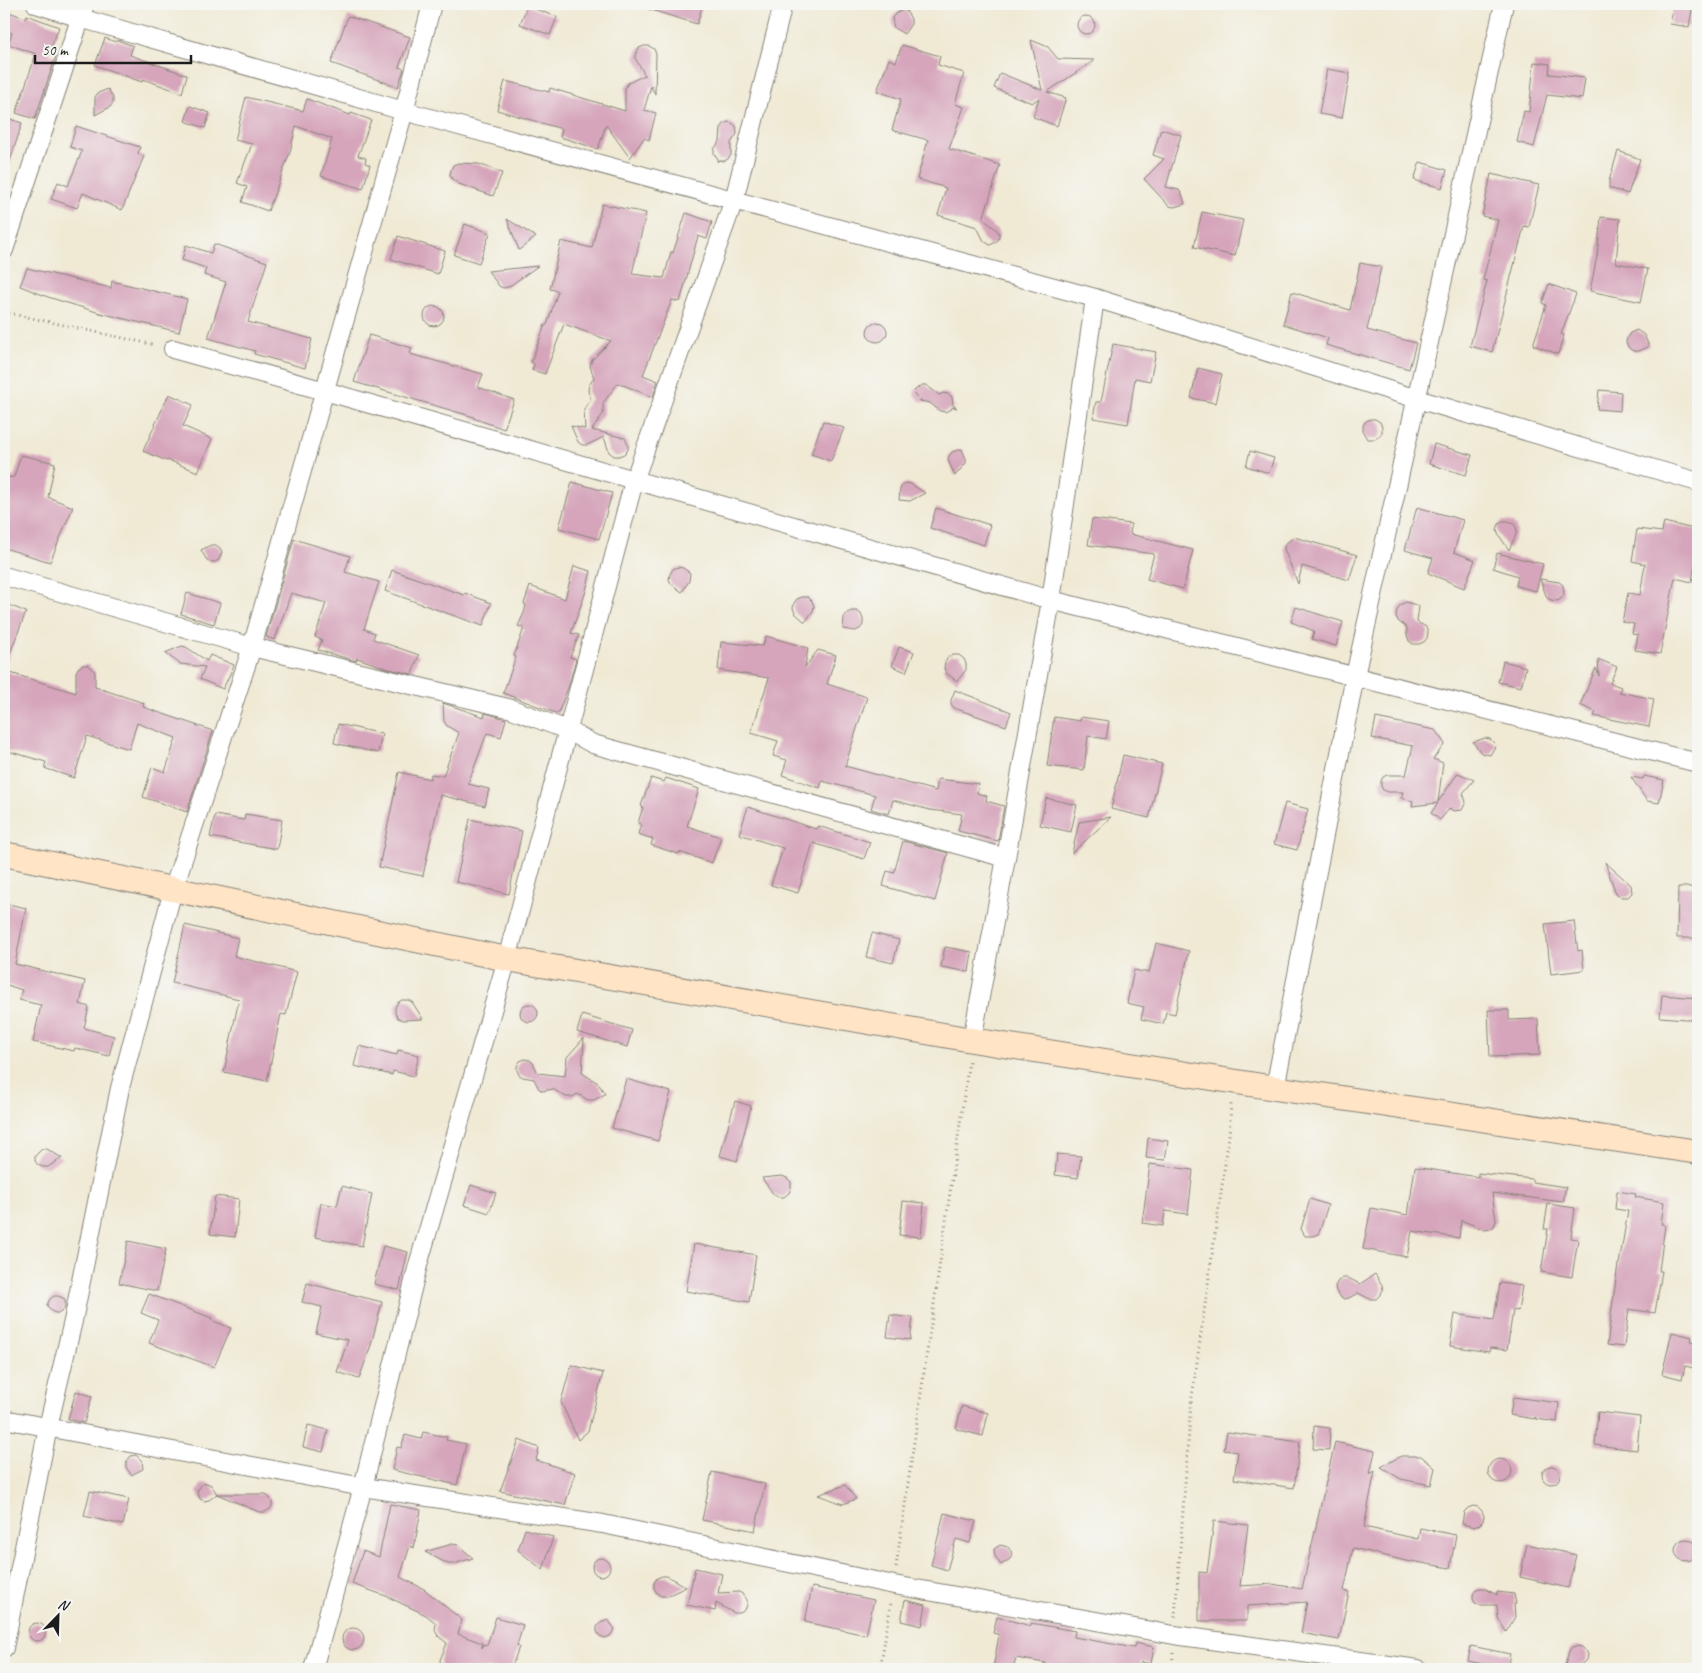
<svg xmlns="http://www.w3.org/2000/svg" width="1702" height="1673" font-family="Caveat,sans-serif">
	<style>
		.building { fill: #d6a5bb }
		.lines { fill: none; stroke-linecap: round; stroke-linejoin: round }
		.street-casing { stroke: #868378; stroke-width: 20 }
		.secondary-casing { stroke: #868378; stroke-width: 26 }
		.path { stroke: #868378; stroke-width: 3; stroke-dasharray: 1 4; stroke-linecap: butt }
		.street { stroke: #fff; stroke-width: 18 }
		.secondary { stroke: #ffe4c6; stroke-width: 24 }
	</style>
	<rect width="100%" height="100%" fill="#f6f6f2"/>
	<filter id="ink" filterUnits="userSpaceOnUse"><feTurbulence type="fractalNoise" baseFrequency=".02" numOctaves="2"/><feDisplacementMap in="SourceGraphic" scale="10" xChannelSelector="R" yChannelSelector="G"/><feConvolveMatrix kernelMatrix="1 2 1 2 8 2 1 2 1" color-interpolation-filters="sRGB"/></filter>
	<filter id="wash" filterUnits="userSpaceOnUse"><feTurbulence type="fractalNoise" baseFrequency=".0096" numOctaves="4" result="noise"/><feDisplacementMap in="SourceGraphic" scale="20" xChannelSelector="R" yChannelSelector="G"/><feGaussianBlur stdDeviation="1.12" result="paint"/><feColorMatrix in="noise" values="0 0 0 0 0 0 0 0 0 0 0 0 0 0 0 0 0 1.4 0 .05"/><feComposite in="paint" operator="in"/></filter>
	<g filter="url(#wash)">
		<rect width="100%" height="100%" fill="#f0ead5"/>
		<g id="blocks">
			<g class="building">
				<polygon points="646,4 703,4 697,24 645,8"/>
				<polygon points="1674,4 1693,4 1689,27 1670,24"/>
				<polygon points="527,6 557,17 550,35 520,24"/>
				<polygon points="905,9 911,19 911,24 904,34 894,28 892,18 895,14"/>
				<polygon points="4,10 25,18 27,15 59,27 49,54 56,56 35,119 16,113 36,54 8,44 12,33 4,30"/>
				<polygon points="348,16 410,37 399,67 404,69 398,87 331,63"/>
				<circle cx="1086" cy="25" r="9"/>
				<polygon points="105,38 116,42 117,40 133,46 130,55 187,75 182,93 143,79 142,82 95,65"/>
				<polygon points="1031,40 1048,47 1058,59 1095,60 1047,92 1066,98 1057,126 1033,117 1039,98 1032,103 994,88 1000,73 1042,90"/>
				<polygon points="902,45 940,56 938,65 964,73 955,104 964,107 949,149 1000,165 983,219 997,230 999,234 999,238 996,242 990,245 984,241 977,227 938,215 946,188 917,179 928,140 892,130 901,99 877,91 889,59 896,62"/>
				<polygon points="644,46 649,46 654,49 656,54 655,94 651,86 644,110 656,113 649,140 644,138 630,158 606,125 598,149 560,137 562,129 497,110 505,81 549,92 550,88 625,111 625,88 628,83 645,75 635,58 636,53 639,48"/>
				<polygon points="1534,62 1550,64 1549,74 1585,78 1582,99 1547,95 1534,147 1517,142 1524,111 1529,112"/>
				<polygon points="1327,69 1350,73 1342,118 1319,114"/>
				<polygon points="108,89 113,98 113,103 110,107 95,115 95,97 98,93"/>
				<polygon points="246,97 303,111 307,99 350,115 351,113 371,120 358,156 366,158 365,163 370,165 363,189 321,176 332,139 296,126 290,152 268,211 242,202 247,187 237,183 252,144 235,140"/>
				<polygon points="190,106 210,113 205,128 185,121"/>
				<polygon points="4,117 22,123 8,168 4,168"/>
				<polygon points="728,122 732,123 736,126 737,134 731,143 731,155 728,159 724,161 719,160 717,162 718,159 714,154 714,149 720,141 721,128 724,124"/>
				<polygon points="76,126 140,147 138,154 144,156 122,210 83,193 77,208 51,199 58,182 68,186 82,151 70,147"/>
				<polygon points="1161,129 1181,135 1166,187 1179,190 1182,194 1185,204 1174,207 1169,206 1144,179 1164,159 1153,155"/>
				<polygon points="1618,151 1640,159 1628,194 1609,188 1609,181"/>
				<polygon points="1420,162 1447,170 1442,188 1414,180"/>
				<polygon points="458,163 479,164 502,173 493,196 459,184 452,179 450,175 451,170 453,165"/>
				<polygon points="1491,174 1539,185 1529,227 1524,226 1492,352 1470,346 1487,281 1483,280 1498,220 1482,216"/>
				<polygon points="602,204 646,213 632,274 664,278 671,252 673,253 686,213 712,222 707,239 698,236 680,302 672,300 643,375 658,381 653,397 618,383 603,403 603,414 592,430 625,438 628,445 628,450 624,454 619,456 614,456 609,452 604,437 587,445 582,445 578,442 571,426 585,429 584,409 591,399 588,391 589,385 594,378 590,366 592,360 611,341 564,324 545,374 532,370 534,364 531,362 545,325 547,325 558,291 550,289 561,241 592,248"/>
				<polygon points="1202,212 1243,220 1235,256 1194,247"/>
				<polygon points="1601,217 1620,219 1616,263 1648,269 1641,302 1590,291 1597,256"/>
				<polygon points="507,219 536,237 519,250"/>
				<polygon points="465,224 490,233 479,263 454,255"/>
				<polygon points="398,236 445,251 438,274 391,259"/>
				<polygon points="214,244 267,262 248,322 312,339 305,368 254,354 255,351 208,338 226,282 204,275 206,268 182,260 186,245 211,253"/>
				<polygon points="1360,263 1381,267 1367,330 1416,343 1409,369 1326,345 1328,338 1283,324 1292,292 1350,310"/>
				<polygon points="538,266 508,287 503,288 499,286 488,271"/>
				<polygon points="27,268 111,288 112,281 187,299 179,332 100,313 48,297 20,286"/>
				<polygon points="1549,284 1576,294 1561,334 1564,335 1558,354 1533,345 1546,305 1542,303"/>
				<circle cx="434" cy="316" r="10"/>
				<circle cx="877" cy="332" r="10"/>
				<polygon points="1637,330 1644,335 1649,346 1638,351 1633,351 1629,348 1626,343 1627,338 1630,333"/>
				<polygon points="369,335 412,348 410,354 483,374 478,387 514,400 504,429 473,418 474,417 354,382"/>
				<polygon points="1113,344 1156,352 1150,381 1135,378 1128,424 1093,418 1096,402 1101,402"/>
				<polygon points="1198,368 1222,374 1215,403 1191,398"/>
				<polygon points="922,385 926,385 939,395 943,393 948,394 952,397 953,405 957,408 952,407 952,409 945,412 940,411 930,403 920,401 914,395 915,390"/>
				<polygon points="1599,390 1621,392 1620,411 1597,409"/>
				<polygon points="169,394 193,405 183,426 212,439 198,472 168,460 167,461 143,451"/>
				<polygon points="1370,419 1375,419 1380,422 1382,427 1382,432 1380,436 1375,439 1367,439 1363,432 1363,426 1365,422"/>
				<polygon points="823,421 844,428 831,461 811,454"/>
				<polygon points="1434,444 1472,455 1466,475 1429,464"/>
				<polygon points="962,449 966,459 966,463 955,476 948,460 949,456 952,452"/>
				<polygon points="1250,451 1274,458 1269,473 1246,466"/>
				<polygon points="21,455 55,463 48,497 73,507 50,562 4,548 4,478 14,477"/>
				<polygon points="572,482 612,493 599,539 559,528"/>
				<polygon points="906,483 911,484 925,493 910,501 899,500 900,489 902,485"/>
				<polygon points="1417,507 1463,520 1454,552 1475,560 1464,588 1428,573 1433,558 1405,550"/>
				<polygon points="936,508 990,525 984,545 930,528"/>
				<polygon points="1092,519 1131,524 1130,534 1193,550 1183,589 1147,579 1154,554 1088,545"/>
				<polygon points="1503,521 1508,521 1513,523 1516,527 1517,532 1509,550 1498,534 1497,529 1499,524"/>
				<polygon points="1664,522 1698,530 1698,543 1692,582 1675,578 1660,654 1635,650 1638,635 1632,634 1634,624 1622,622 1628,593 1640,595 1645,564 1632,561 1637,529 1662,532"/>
				<polygon points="1294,537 1357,555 1349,580 1302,566 1298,584 1284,549 1285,544"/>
				<polygon points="294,539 350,556 345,572 379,582 364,629 375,633 373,639 419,655 412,674 389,669 357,658 356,661 318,650 322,640 315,637 326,603 291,593 275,640 266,637"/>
				<polygon points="211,545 216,545 220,548 222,552 219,560 215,562 210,562 206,559 201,550"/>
				<polygon points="1497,553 1543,564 1536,591 1516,586 1518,576 1493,568"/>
				<polygon points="574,566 591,571 585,594 571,633 579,635 570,657 576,659 569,685 558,714 503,693 516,657 514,656 524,628 518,626 524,613 526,605 524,604 530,586 565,599"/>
				<polygon points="678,567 683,568 690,573 689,581 682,592 671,584 669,579 670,574 673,569"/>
				<polygon points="392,570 464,595 465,593 491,603 483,626 385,591"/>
				<polygon points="1540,579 1559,582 1563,585 1564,595 1561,599 1557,601 1551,600 1547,598"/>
				<polygon points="187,593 220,603 214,624 181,614"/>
				<polygon points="802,597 808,597 812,601 814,606 813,611 805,622 795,613 793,608 794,603 797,599"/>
				<polygon points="1406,602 1419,606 1417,622 1426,627 1428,632 1427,638 1424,642 1419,644 1413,644 1409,641 1407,635 1407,628 1398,621 1396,616 1397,610 1400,605"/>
				<polygon points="4,603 26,612 5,666 4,666"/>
				<polygon points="1296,607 1343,622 1336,646 1312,639 1314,631 1291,622"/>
				<polygon points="852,611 857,611 861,614 863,619 863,625 860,629 855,631 843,629 844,617 847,613"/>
				<polygon points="766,636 808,648 805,667 818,650 836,655 827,684 867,697 845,766 936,791 938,779 979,784 977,793 987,796 986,801 1004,806 998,841 958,831 962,814 930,810 893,800 889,814 871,809 875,795 822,781 820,788 782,775 787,760 773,756 778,741 751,733 769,678 718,670 721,642 763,646"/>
				<polygon points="182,646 186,647 207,661 210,655 234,665 223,689 200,679 205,667 180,664 165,653"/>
				<polygon points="899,647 914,652 906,672 892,666"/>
				<polygon points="953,655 959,655 964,659 966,664 966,670 957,681 946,673 944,668 945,662 948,657"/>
				<polygon points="1598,659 1617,667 1610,683 1621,687 1619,692 1654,699 1649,727 1594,716 1596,712 1580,705 1596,668 1599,676"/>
				<polygon points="1503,661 1526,667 1521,687 1498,682"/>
				<polygon points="83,665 88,665 92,668 95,672 95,687 144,703 143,707 213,731 187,812 143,797 152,767 165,772 176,738 137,723 129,749 87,736 74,778 44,768 46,762 4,750 4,671 76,693 76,672 78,668"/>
				<polygon points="955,690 1011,712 1006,726 954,708 951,704 951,700"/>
				<polygon points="443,703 484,717 485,713 506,719 501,737 487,733 468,784 489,789 485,806 440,795 423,876 379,867 399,772 430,779 431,774 443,776 459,733 447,726 444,721"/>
				<polygon points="1054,717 1080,721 1081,717 1109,721 1106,739 1088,736 1084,770 1047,766"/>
				<polygon points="1376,718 1435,730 1445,744 1433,759 1443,763 1438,802 1458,773 1474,780 1463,793 1466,802 1462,810 1453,811 1450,808 1440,820 1431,813 1438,803 1412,806 1413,801 1401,798 1403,792 1387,792 1383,790 1381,786 1381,781 1383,777 1387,775 1406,775 1413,746 1372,738"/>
				<polygon points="338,724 382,734 378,753 334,743"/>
				<polygon points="1485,738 1490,739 1496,745 1490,755 1481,753 1473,742"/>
				<polygon points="1123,755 1162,764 1149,818 1111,809"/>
				<polygon points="1644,776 1664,780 1659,803 1647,801 1631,777 1643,779"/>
				<polygon points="651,778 664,782 666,778 699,789 687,826 721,837 712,863 679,852 678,854 651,845 653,839 638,834 641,824 638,823 643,807 641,806"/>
				<polygon points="1046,798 1077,805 1071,832 1040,825"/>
				<polygon points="1285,803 1308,809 1297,850 1274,844"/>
				<polygon points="748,807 816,829 818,826 870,842 864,859 813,843 798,893 771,885 783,848 739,834"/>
				<polygon points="245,814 282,820 277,849 210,837 215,815 244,820"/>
				<polygon points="1111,817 1072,853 1079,822"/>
				<polygon points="470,819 522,831 509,894 456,882"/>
				<polygon points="903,841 948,853 935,901 883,886 887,871 894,873"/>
				<polygon points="1605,862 1631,885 1632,893 1628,897 1620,897 1616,894"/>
				<polygon points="1678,887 1698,887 1698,938 1677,938"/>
				<polygon points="4,903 26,908 15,964 85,981 80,1004 89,1007 84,1028 114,1036 109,1056 75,1048 74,1051 33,1042 41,1005 19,1000 22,990 4,984"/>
				<polygon points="1574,921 1578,951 1582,950 1584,970 1551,974 1545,924"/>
				<polygon points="185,925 238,938 234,956 297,972 286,1015 281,1014 267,1081 224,1072 239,999 172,983"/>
				<polygon points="872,933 899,940 893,963 866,957"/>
				<polygon points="1156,943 1189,951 1175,1014 1166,1012 1163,1024 1141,1019 1144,1007 1127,1003 1134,970 1149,973"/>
				<polygon points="945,947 972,952 969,972 941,967"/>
				<polygon points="1662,995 1698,998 1698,1020 1660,1017"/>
				<polygon points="402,1000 408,1000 412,1002 423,1019 403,1020 398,1018 395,1013 395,1008 397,1003"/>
				<circle cx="529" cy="1013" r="9"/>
				<polygon points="1488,1010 1509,1010 1509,1020 1538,1019 1540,1055 1490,1057"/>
				<polygon points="582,1015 632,1030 627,1047 577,1032"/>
				<polygon points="584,1038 582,1073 598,1083 605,1094 594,1100 588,1100 578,1094 572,1097 566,1097 553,1089 543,1091 539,1089 534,1079 523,1077 519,1075 517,1070 517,1066 520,1061 525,1059 530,1060 533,1063 538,1073 565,1076 567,1057"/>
				<polygon points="359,1046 397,1055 398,1050 419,1055 414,1076 393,1071 392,1075 354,1066"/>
				<polygon points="626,1079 671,1092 658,1141 612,1128"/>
				<polygon points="735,1101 751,1106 737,1161 720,1156"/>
				<polygon points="1148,1138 1168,1141 1165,1160 1146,1158"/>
				<polygon points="42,1149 47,1149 62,1158 48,1167 43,1167 38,1165 35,1161 35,1156"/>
				<polygon points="1057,1154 1081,1156 1078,1178 1055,1175"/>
				<polygon points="1150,1164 1193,1170 1188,1214 1165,1211 1163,1226 1142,1223"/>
				<polygon points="1415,1167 1478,1177 1478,1173 1532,1179 1532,1182 1566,1187 1563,1202 1492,1193 1496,1221 1494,1226 1490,1229 1485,1230 1461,1220 1459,1238 1412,1231 1407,1257 1363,1249 1371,1208 1408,1215"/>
				<polygon points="782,1176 787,1178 791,1182 791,1188 789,1193 784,1197 779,1197 774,1195 762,1178"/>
				<polygon points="471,1185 496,1193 489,1213 464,1205"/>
				<polygon points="342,1186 372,1194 362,1246 315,1237 321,1203 337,1206"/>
				<polygon points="1617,1191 1636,1194 1635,1197 1664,1202 1661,1224 1665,1225 1659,1271 1662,1271 1655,1313 1629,1309 1624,1347 1607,1345 1618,1264 1619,1264 1628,1211 1615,1209"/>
				<polygon points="215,1196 239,1199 235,1237 210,1234"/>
				<polygon points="1310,1199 1328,1205 1320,1230 1318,1234 1313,1236 1305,1236 1301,1229"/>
				<polygon points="903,1201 924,1203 921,1237 899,1235"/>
				<polygon points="1548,1204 1575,1208 1571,1238 1578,1239 1572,1277 1541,1272 1548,1229 1544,1229"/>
				<polygon points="128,1241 166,1249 157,1291 119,1283"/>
				<polygon points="694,1244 756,1255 749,1302 686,1291"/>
				<polygon points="383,1246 408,1252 399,1290 374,1284"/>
				<polygon points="1375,1274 1382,1285 1383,1290 1380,1295 1376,1299 1370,1299 1358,1293 1349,1298 1344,1299 1339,1296 1336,1291 1335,1286 1338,1281 1343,1278 1348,1278 1360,1284"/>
				<polygon points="307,1283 382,1302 371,1345 359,1379 337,1372 348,1340 316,1333 322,1307 302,1302"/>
				<polygon points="1500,1283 1522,1286 1518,1311 1513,1310 1507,1350 1490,1348 1489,1352 1450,1346 1455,1314 1494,1320"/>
				<polygon points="149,1294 212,1318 211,1320 231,1328 214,1367 149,1343 158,1320 141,1313"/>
				<polygon points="54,1296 58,1296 65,1299 65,1306 63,1310 60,1313 55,1313 51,1311 47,1305 50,1299"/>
				<polygon points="890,1315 913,1318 910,1340 887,1337"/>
				<polygon points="1672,1332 1692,1337 1691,1342 1698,1343 1698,1369 1685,1366 1682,1379 1662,1374"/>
				<polygon points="571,1365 603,1373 588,1431 578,1440 561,1402"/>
				<polygon points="76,1391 92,1396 84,1423 68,1419"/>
				<polygon points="1513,1397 1559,1403 1557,1422 1536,1419 1535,1417 1535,1419 1510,1415"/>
				<polygon points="962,1406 988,1413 983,1436 956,1429"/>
				<polygon points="1598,1412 1640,1417 1637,1450 1595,1445"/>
				<polygon points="308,1425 328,1430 323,1452 303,1447"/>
				<polygon points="1314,1426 1330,1428 1329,1450 1313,1449"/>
				<polygon points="423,1432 447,1437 446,1440 466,1444 457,1485 392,1470 397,1447 401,1448 405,1435 421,1439"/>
				<polygon points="1227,1432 1300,1442 1294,1488 1234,1479 1238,1452 1224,1450"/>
				<polygon points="519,1440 539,1448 536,1460 575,1473 565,1505 500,1491"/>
				<polygon points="1335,1442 1375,1451 1370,1474 1375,1471 1364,1527 1418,1539 1420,1528 1456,1535 1450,1568 1411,1561 1410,1562 1353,1548 1344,1591 1349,1592 1339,1640 1301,1633 1307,1602 1247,1606 1247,1621 1199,1621 1199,1572 1207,1573 1214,1521 1248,1525 1240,1586 1272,1584 1302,1589"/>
				<polygon points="136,1455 142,1461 143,1469 131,1475 126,1467 126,1462 131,1456"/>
				<polygon points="1401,1456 1421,1456 1435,1468 1431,1485 1401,1479 1381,1467"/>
				<circle cx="1500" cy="1471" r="12"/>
				<circle cx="1551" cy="1475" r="9"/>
				<polygon points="712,1472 765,1484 755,1531 702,1520"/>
				<polygon points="207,1483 211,1485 217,1494 266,1494 272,1501 272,1506 270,1509 265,1512 259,1512 217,1494 209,1500 204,1501 200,1499 197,1491 202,1484"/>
				<polygon points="845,1485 856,1499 843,1504 818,1495"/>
				<polygon points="90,1491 129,1499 123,1525 84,1516"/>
				<polygon points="390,1504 421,1510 414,1548 410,1546 400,1577 424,1589 462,1620 458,1634 482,1643 482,1648 484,1644 487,1645 496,1617 523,1625 517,1646 519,1647 511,1669 441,1669 440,1660 447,1643 438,1636 435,1630 436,1623 426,1615 386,1596 352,1584 363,1551 379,1557"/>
				<polygon points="1473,1506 1478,1507 1482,1511 1484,1516 1483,1521 1479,1525 1474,1527 1462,1524 1464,1512 1468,1508"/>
				<polygon points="944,1513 976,1521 970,1543 956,1539 947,1570 931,1565"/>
				<polygon points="525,1529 553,1537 543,1570 518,1550"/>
				<circle cx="1686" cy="1550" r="11"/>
				<polygon points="452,1544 458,1545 473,1558 454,1564 448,1564 425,1552"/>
				<polygon points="1527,1544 1576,1555 1568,1588 1520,1577"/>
				<polygon points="1000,1545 1008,1547 1011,1551 1012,1555 1010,1559 1001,1565 995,1556 994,1549"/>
				<circle cx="601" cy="1567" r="9"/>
				<polygon points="695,1568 722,1574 718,1593 739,1592 744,1595 747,1600 747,1605 745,1610 740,1613 734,1613 716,1603 715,1611 687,1605"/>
				<polygon points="662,1576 667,1576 686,1587 667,1596 661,1596 657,1593 654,1588 654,1583 657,1578"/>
				<polygon points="812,1587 874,1600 866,1635 805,1622"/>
				<polygon points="1479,1588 1484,1588 1497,1595 1497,1592 1514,1594 1516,1604 1514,1604 1515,1617 1506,1632 1498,1618 1497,1605 1480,1605 1475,1603 1473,1599 1473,1595 1475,1590"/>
				<polygon points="905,1600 926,1605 922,1626 901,1621"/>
				<polygon points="997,1617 1031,1626 1031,1623 1075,1631 1074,1637 1134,1648 1135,1643 1154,1647 1151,1664 1141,1662 1140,1669 1045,1669 1045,1663 1016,1658 1013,1669 993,1669 999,1635 993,1633"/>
				<polygon points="608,1620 615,1629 610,1636 605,1638 600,1636 597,1632 597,1627 600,1623"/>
				<circle cx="37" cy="1632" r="9"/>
				<circle cx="353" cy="1639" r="11"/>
				<polygon points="1471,1646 1510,1654 1507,1669 1468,1661"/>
				<polygon points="1577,1646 1582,1647 1585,1650 1587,1655 1586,1660 1582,1664 1564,1669 1569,1651 1572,1647"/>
			</g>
		</g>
	</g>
	<g filter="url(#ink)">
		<use href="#blocks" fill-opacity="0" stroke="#868378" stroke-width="1"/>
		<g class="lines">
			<defs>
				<g id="street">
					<polyline points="36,4 80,18 404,111 1095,298 1417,399 1698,482"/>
					<polyline points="4,250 85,4"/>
					<polyline points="173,349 325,391 1051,600 1698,763"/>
					<polyline points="4,576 252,647 512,709 567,730 593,744 1006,858"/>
					<polyline points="972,1040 1006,858 1051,600 1095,298"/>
					<polyline points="1275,1088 1355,676 1504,4"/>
					<polyline points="4,1419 363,1487 603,1524 894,1585 1174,1635 1418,1669"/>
					<polyline points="4,1648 48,1427 73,1321 120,1088 173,890 252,647 404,111 432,4"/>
					<polyline points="313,1669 363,1487 418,1265 507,959 634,481 734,200 783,4"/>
				</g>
				<polyline id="secondary" points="4,854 507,959 972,1040 1275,1088 1698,1152"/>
			</defs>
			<use href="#street" class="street-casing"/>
			<use href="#secondary" class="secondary-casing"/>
			<g class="path">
				<polyline points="4,312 155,345"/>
				<polyline points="896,1567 969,1061"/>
				<polyline points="1175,1617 1191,1404 1229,1136 1231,1104"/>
				<polyline points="880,1669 891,1603"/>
				<polyline points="1172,1669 1173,1653"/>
			</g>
			<use href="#street" class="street"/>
			<use href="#secondary" class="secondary"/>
		</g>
	</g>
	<rect width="1702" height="1673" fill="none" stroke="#f6f6f2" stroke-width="20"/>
	<g transform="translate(58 1616) rotate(23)" stroke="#f6f6f2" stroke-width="4" paint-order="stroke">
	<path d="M0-4L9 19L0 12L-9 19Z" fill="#1c1c1c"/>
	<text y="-8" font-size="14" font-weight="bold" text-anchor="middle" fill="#1c1c1c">N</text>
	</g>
	<path d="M35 55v8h156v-8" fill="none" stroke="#1c1c1c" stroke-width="2.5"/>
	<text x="42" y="55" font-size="15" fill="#1c1c1c" stroke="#f6f6f2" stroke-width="4" paint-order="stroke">50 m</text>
</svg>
